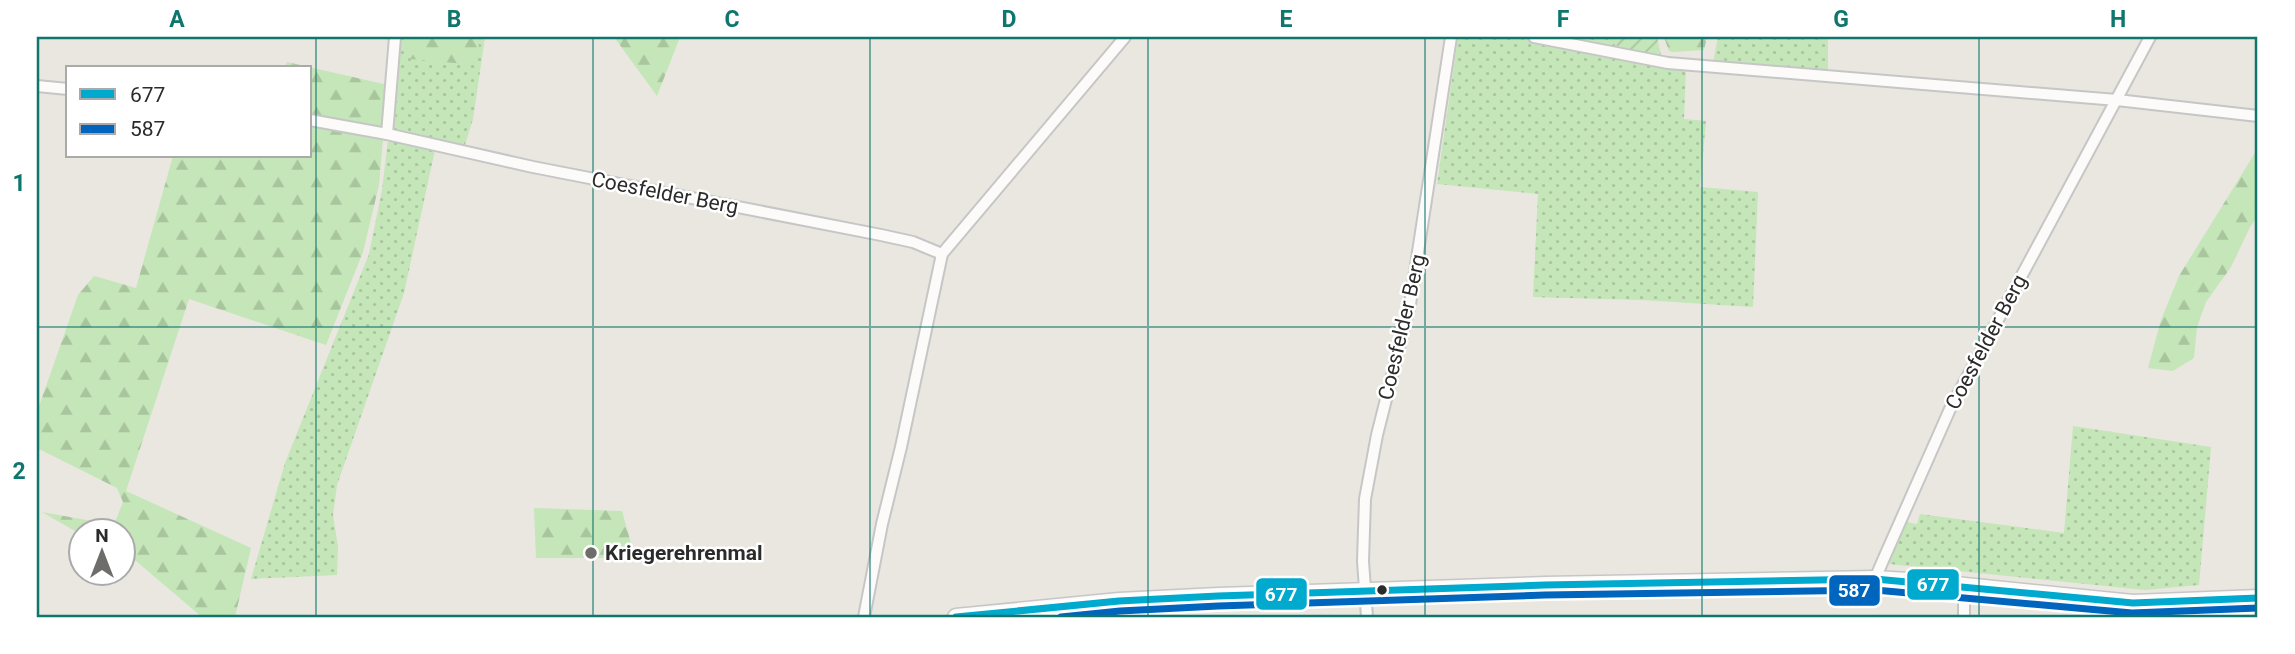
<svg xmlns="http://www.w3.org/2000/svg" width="2295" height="654" font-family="Roboto,sans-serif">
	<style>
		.grass { fill: url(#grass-dots) }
		.forest { fill: url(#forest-firs) }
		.garden { fill: url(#garden-furrows) }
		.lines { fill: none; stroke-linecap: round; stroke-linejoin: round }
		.street-casing { stroke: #c6c6c6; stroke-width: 14 }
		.secondary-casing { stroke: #c6c6c6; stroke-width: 19 }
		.street { stroke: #fcfbfa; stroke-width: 10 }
		.secondary { stroke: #fcfbfa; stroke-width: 16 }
		.bus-1-casing { stroke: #fff; stroke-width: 12 }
		.bus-2-casing { stroke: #fff; stroke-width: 12 }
		.bus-1 { stroke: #00a9ce; stroke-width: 7 }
		.bus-2 { stroke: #0065bd; stroke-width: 7 }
		.grid { fill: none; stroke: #0f766e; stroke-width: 2; stroke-opacity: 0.55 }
		.poi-dot { fill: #6e6d6a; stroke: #fff; stroke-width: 2.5 }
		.bus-dot { fill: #2b2b2b; stroke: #fff; stroke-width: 2.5 }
		.labels { text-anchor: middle; stroke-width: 5; stroke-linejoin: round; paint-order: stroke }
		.street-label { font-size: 21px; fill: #2b2b2b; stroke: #fff }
		.poi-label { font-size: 21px; font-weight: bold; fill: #2b2b2b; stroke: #fff; text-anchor: start }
		.line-badge { stroke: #fff; stroke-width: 2.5 }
		.badge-label { font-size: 19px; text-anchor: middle; font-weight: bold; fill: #fff }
		.neatline { fill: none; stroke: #0f766e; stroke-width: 2.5 }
		.grid-label { font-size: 23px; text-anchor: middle; font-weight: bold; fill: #0f766e }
	</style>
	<defs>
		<pattern id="grass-dots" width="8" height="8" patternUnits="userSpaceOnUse" patternTransform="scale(1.75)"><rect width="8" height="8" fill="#c4e6b8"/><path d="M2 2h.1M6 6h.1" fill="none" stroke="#a9c59e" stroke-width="1.8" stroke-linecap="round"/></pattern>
		<pattern id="forest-firs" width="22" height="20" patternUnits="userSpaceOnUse" patternTransform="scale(1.75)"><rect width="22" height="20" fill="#c4e6b8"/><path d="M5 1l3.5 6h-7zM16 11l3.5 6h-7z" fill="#a9c59e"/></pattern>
		<pattern id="garden-furrows" width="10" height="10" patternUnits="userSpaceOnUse" patternTransform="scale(1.75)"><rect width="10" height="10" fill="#c4e6b8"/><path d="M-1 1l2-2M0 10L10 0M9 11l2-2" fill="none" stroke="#a9c59e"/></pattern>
	</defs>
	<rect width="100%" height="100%" fill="#e9e7e0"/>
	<g class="grass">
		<polygon points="398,37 485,37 473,119 464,148 389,132"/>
		<polygon points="1458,37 1522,37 1540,44 1686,68 1684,119 1706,121 1700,187 1758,192 1753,307 1642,300 1533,297 1538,194 1437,184"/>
		<polygon points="1549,37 1618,37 1616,49"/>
		<polygon points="1718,37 1828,37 1828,74 1713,63"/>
		<polygon points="388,140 435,150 404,293 337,485 333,515 338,547 337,575 251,579 285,463 369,254 382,190"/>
		<polygon points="2073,426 2211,447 2199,585 2145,590 1889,564 1905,522 1917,524 1920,514 2064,533"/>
	</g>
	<g class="forest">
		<polygon points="404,37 480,37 476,65 411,59 402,50"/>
		<polygon points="614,37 680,37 657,96"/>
		<polygon points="1707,37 1704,50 1673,52 1669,51 1664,37"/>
		<polygon points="287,62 388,85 383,128 310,116 310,68 285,68"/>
		<polygon points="310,126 383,138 379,185 363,252 326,345 189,299 126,491 251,548 235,617 202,617 136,561 123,555 122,532 80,532 80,534 42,512 114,525 123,502 117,488 37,448 37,412 78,295 94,276 136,288 173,156 310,156"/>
		<polygon points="2258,148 2258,216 2250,227 2231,267 2206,302 2197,327 2194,358 2173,371 2148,368 2161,320 2179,276"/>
		<polygon points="534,508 622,511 635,558 536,558"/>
	</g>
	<polygon class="garden" points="1618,37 1657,37 1661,54 1659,57 1616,49"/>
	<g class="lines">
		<defs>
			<g id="street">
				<polyline points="1534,37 1668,63 2117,100 2258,116"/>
				<polyline points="37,86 68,89"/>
				<polyline points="310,120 387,134 395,37"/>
				<polyline points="387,134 533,167 881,235 913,242 942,254"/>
				<polyline points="1874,592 1875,579 1884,558 1950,409 2150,37"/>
				<polyline points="864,617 882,524 901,447 942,254 1125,37"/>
				<polyline points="1367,617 1363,561 1365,499 1377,435 1410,304 1451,37"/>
				<polyline points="1964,617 1964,586"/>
			</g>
			<polyline id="secondary" points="956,617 1119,601 1218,596 1545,585 1875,579 1926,582 2133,603 2258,598"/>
		</defs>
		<use href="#street" class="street-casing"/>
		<use href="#secondary" class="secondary-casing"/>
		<use href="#street" class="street"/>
		<use href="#secondary" class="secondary"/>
		<defs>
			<polyline id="bus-1" points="956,617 1119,601 1218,596 1545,585 1875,579 2133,603 2258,598"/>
			<polyline id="bus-2" points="1061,617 1120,611 1218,606 1545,595 1875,590 2132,613 2258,608"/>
		</defs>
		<use href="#bus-1" class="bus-1-casing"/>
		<use href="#bus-2" class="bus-2-casing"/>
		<use href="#bus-1" class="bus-1"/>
		<use href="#bus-2" class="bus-2"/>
	</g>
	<path class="grid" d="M316,37V617M593,37V617M870,37V617M1148,37V617M1425,37V617M1702,37V617M1979,37V617M37,327H2258"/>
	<circle class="poi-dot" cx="591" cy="553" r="7"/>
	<circle class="bus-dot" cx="1382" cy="590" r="6"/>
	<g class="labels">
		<g class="street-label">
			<text transform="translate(665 193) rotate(11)" y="7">Coesfelder Berg</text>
			<text transform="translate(1402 327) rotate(-77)" y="7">Coesfelder Berg</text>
			<text transform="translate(1986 342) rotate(-62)" y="7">Coesfelder Berg</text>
		</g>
		<g class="poi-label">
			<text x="605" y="560">Kriegerehrenmal</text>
		</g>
	</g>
	<g class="line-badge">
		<rect x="1906" y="568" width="54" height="33" rx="7" fill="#00a9ce"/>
		<rect x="1828" y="574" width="53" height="33" rx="7" fill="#0065bd"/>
		<rect x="1255" y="577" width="53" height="34" rx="7" fill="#00a9ce"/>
	</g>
	<g class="badge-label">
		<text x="1933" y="591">677</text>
		<text x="1854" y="597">587</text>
		<text x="1281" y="601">677</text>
	</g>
	<rect width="2295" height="654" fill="none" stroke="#ffffff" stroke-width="77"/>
	<rect x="66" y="66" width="245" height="91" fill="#ffffff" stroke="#aaaaaa" stroke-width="2"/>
	<rect x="80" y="89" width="35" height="10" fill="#00a9ce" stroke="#aaaaaa" stroke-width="2"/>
	<text x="130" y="102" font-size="21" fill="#2b2b2b">677</text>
	<rect x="80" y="124" width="35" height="10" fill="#0065bd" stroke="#aaaaaa" stroke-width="2"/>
	<text x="130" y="136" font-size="21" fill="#2b2b2b">587</text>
	<g transform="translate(102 552)"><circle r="33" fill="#ffffff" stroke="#aaaaaa" stroke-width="2"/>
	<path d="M0-5L12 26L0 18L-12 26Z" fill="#6e6d6a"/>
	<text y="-10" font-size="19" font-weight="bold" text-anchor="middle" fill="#2b2b2b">N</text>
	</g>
	<rect x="38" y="38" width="2218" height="578" class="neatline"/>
	<g class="grid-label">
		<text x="177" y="27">A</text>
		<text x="454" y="27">B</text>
		<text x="732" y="27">C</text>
		<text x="1009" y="27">D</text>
		<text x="1286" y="27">E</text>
		<text x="1563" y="27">F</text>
		<text x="1841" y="27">G</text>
		<text x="2118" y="27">H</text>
		<text x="19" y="191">1</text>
		<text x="19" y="479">2</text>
	</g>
</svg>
